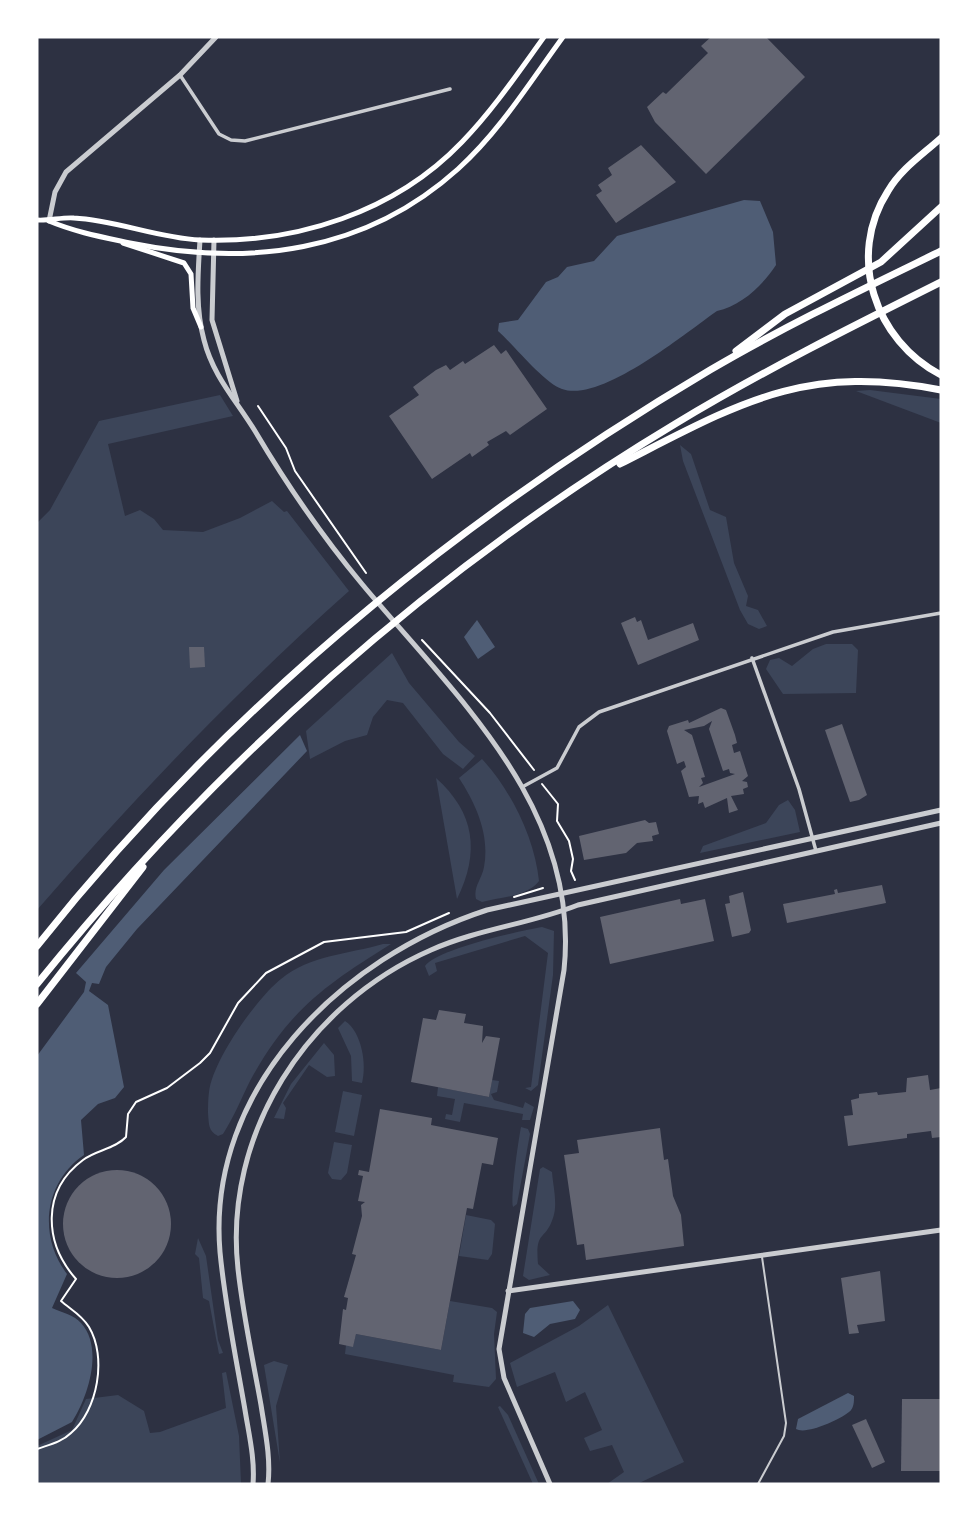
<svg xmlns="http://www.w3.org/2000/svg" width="978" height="1521" font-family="'Source Sans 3',sans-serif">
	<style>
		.green { fill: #3c4559 }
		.water { fill: #4f5d75 }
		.building { fill: #626471; fill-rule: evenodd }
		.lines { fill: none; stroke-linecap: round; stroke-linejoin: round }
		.path { stroke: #fff; stroke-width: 2 }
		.service { stroke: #caccd0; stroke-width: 2 }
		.minor { stroke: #caccd0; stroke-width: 3.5 }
		.tertiary { stroke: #caccd0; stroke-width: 5 }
		.secondary { stroke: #fff; stroke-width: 5 }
		.motorway { stroke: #fff; stroke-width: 7 }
	</style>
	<rect width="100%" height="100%" fill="#2d3142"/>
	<g class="green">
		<polygon points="870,390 941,399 941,423 856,391"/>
		<path d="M220,395L233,416L108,444L125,516L140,510L154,519L163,530L203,532L240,518L272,501L284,512L287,511L349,591C237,691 135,797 37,910V523L50,510L99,421Z"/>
		<polygon points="680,445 691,454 710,510 726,517 734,563 748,596 746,606 758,610 767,626 759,629 748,624 740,610 683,461"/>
		<polygon points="826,644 852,644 858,650 856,693 783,694 766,669 770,660 779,658 792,666 813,649"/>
		<polygon points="392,653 409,683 459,742 475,756 463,769 443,754 403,703 387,700 373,717 367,735 345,741 310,759 306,731"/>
		<path d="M482,759C511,790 535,839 539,881C527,897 500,897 482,902L476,899C473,887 482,879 484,867C490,835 476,804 459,778Z"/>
		<path d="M436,778C475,813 480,852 457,899Z"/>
		<polygon points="788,800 795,810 800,832 700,853 703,846 766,823 779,805"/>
		<path d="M542,927L554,931L553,975L538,1085L531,1091L525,1088L531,1087L548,953L525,936L435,963L437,971L429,976L425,966C437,949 519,931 542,927Z"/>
		<path d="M383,944H391C325,985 288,1011 250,1081C241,1099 234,1117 223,1134L218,1136C208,1131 209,1124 208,1113C208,1107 208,1099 209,1092C213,1060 256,999 281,979C310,955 349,954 383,944Z"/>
		<path d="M345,1021C362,1032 367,1065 362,1083L352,1081L351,1056L338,1028Z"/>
		<polygon points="324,1043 334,1055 335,1076 327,1077 309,1065 283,1103 286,1108 284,1119 274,1118 291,1084"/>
		<polygon points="492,1080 499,1081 497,1092 491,1094 494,1100 523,1108 525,1102 534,1107 530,1120 522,1120 523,1114 464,1103 460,1122 445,1119 446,1114 452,1115 455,1099 437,1096 438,1087 489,1097"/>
		<polygon points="343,1091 362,1095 354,1136 335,1132"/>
		<path d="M521,1127L528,1129L530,1134L517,1204L513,1207C510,1199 518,1142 521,1127Z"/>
		<polygon points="334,1142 352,1145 347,1173 341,1180 332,1179 328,1173"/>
		<path d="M543,1167L552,1172C553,1186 558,1204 553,1218C545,1242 535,1229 538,1264L550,1275L529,1280L523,1276L540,1169Z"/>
		<polygon points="466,1215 491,1220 495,1224 492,1254 488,1260 459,1256"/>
		<polygon points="198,1238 206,1256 218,1340 223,1353 219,1354 209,1301 203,1298 199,1258 195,1254"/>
		<polygon points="450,1301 492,1308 497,1312 494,1334 496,1379 489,1387 453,1382 454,1375 345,1354 346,1345 353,1346 356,1334 441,1350"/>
		<polygon points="608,1305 684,1462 637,1484 607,1484 624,1472 612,1445 590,1451 584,1438 602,1430 585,1392 566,1402 555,1372 517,1387 510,1363 579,1326"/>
		<polygon points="274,1361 288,1365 276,1406 280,1463 264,1365"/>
		<polygon points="226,1372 239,1436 241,1484 37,1484 37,1446 72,1430 86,1399 118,1395 144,1411 150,1433 160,1432 226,1408 222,1373"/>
		<polygon points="500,1406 508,1415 539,1484 533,1484 498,1407"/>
	</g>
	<g class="water">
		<path d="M744,200L760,201L773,232L776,265C763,285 741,306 717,311C684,334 601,403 562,389C544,383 514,345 498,331L499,323L518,320L546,282L558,277L567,267L594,261L617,236Z"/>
		<polygon points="477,620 495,647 478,659 464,637"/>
		<path d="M300,735L307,751L137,929L106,967L99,984L92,983L89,991L108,1005L124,1087L115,1098L98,1104L81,1120L84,1155C44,1182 38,1236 67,1274L52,1308C61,1312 74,1315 81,1323C104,1348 88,1397 72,1422L37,1440V1056L84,992L86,982L76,973L164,870Z"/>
		<polygon points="573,1301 580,1310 575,1319 550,1324 534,1337 523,1333 525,1314 530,1308"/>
		<path d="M848,1393L854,1396C854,1402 854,1408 849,1412C839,1420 806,1435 796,1429L798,1419Z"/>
	</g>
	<g class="building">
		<polygon points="711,37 766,37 805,77 706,174 655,122 647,107 663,92 666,94 708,53 701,46"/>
		<polygon points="641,145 676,182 616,223 596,195 602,191 598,185 612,175 608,168"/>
		<polygon points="494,345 501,354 506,350 547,409 510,435 506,431 487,442 489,445 472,457 470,453 432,479 389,416 419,395 413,387 436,370 446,365 450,370 463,361 465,364"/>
		<polygon points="635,617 637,622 641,620 648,640 693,623 699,640 638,665 621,623"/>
		<polygon points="189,647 204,647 205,667 190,668"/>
		<path d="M721,708L726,710L735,735L737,743L732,745L734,753L740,751L748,776L742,781L747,782L748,787L743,789L744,794L731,796L738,810L729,813L727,798L705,808L703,802L698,804L699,796L689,797L681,771L686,767L684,761L677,764L667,731L669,726L688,720L689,723ZM712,721L709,729L723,771L729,769L730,773L735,774L699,787L703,783L701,778L705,777L692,735L684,730L704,726Z"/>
		<polygon points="842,724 867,795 859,800 850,802 825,730"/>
		<polygon points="645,820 649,823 656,822 659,834 652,836 653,841 637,843 626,853 584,860 579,836"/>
		<polygon points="882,885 886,903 787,923 783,904 835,894 834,890 837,889 838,893"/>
		<polygon points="743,892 751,930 749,933 732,937 725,904 730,903 729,896"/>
		<polygon points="680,899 681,904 705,899 714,941 610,964 600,917"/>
		<polygon points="439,1010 466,1014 464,1023 483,1026 482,1043 486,1036 500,1038 489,1097 411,1082 423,1018 436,1020"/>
		<polygon points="928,1075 930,1090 941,1088 941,1137 932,1138 931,1131 907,1134 907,1138 848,1146 844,1116 853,1115 851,1100 859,1098 859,1094 877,1092 878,1095 906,1092 907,1078"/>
		<polygon points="380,1109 432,1118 431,1125 498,1138 493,1165 482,1163 473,1209 467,1208 441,1350 356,1334 353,1347 339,1344 343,1309 346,1310 348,1298 344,1297 356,1255 352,1254 362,1216 361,1205 365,1202 358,1201 363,1176 358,1175 359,1170 369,1172"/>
		<polygon points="660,1128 664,1160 668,1159 673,1196 681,1215 684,1246 586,1260 584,1244 577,1245 564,1155 579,1153 577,1140"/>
		<circle cx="117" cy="1224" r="54"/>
		<polygon points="880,1271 885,1321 857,1325 859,1333 849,1334 841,1278"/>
		<polygon points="902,1399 941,1399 941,1471 901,1471"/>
		<polygon points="866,1419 885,1462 872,1468 852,1425"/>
	</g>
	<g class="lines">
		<g class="path">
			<polyline points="258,406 286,448 295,471 366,573"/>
			<polyline points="422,640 490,713 534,770"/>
			<polyline points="542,784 558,804 557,821 569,841 573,859 571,871 575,880"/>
			<polyline points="514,897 543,888"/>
			<path d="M37,1449C48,1445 62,1442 71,1433C98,1410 107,1357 89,1327C82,1315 70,1309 61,1301L76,1279C44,1243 41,1191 83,1160C96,1150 115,1149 126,1137L128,1114L136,1102L167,1088L200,1063L210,1053L238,1003L266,973L324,942L406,932L449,913"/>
		</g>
		<polyline class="service" points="758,1484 784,1436 786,1423 762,1257"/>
		<g class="minor">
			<polyline points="180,75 219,134 231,140 245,141 450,89"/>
			<polyline points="752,658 799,789 816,851"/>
			<polyline points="524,786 557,768 579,727 599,712 833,632 941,613"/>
		</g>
		<g class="tertiary">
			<polyline points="49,221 55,192 66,172 180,75 216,37"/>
			<path d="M200,240C198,273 195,307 204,340C213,376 236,400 255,431C287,485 322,536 362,584C456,697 581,808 564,970L499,1349L504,1378L550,1484"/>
			<polyline points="214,240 212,320 237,401"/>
			<polyline points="508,1291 941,1230"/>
			<path d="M253,1484C255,1459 249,1435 245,1410C236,1358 225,1305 220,1252C206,1088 342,957 487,910L941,810"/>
			<path d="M268,1484C271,1458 265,1431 261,1405C253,1360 243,1315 238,1269C223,1134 307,1004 431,950C478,929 530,924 578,905L941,823"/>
		</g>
		<g class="secondary">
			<path d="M37,220C49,221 62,217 74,218C116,220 157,238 200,240C296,244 395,212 462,142C493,110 518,73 544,37"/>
			<path d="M49,221C75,232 102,237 130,243C248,267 365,253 458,169C500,131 530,82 563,37"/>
			<polyline points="123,243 184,263 191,274 193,308 201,327"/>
		</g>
		<g class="motorway">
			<path d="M941,138C922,155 901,169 888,191C846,256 875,341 941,375"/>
			<polyline points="736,351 785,314 881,262 941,207"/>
			<path d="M620,464C738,404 803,363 941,390"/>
			<path d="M37,946C223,712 453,522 710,370C785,326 863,289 941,251"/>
			<path d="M37,984C216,763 430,571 675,424C761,372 851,327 941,282"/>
			<polyline points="37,1004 143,867"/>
		</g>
	</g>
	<rect width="978" height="1521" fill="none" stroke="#ffffff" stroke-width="77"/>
</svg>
